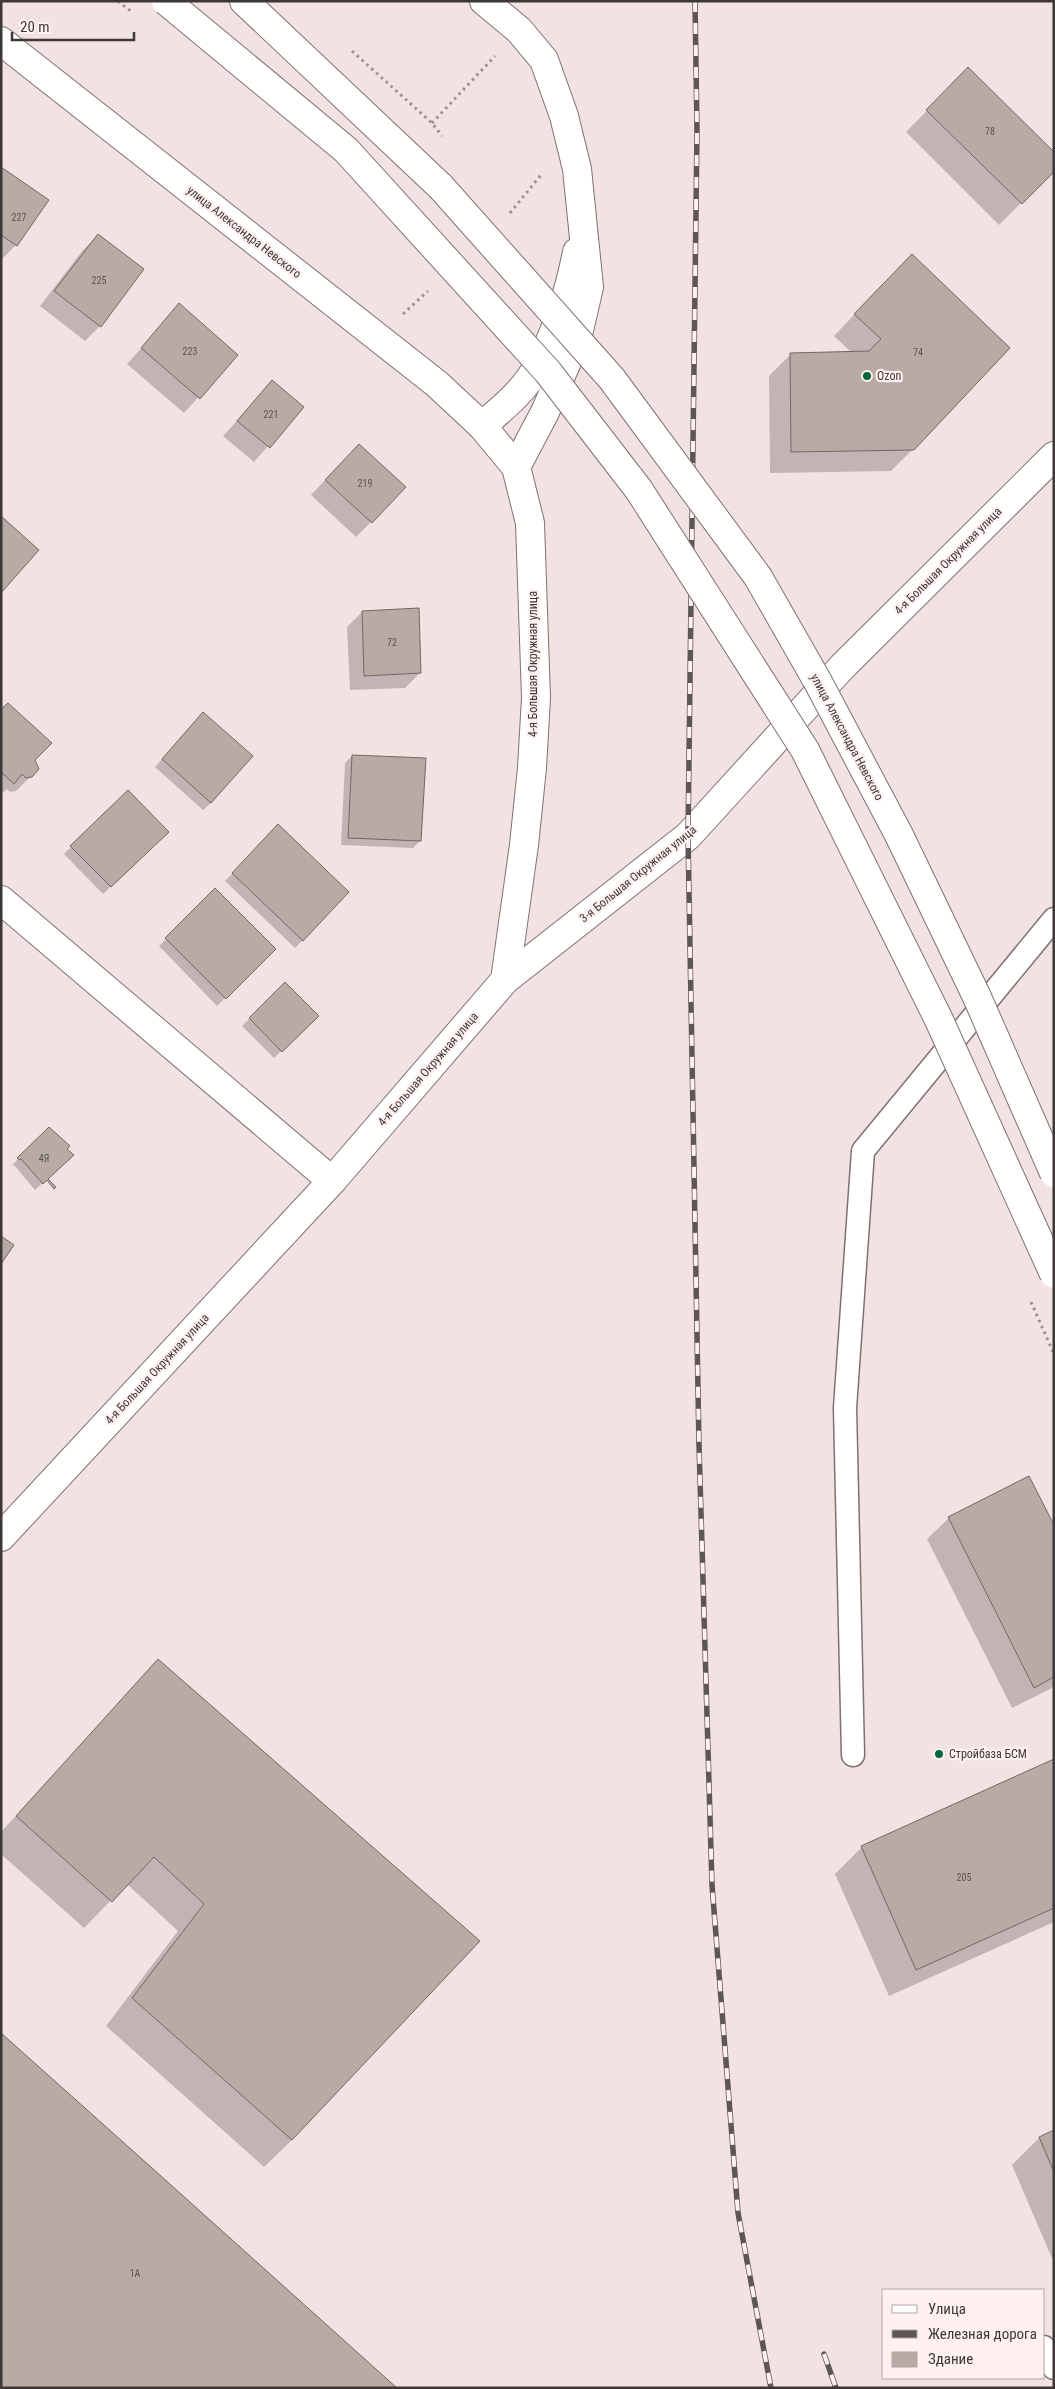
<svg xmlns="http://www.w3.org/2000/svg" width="1055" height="2389" font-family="'Roboto Condensed',sans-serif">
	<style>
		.shadow { fill: #0003 }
		.building { fill: #b8aaa4; stroke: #746761 }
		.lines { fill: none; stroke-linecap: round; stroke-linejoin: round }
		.service-casing { stroke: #807171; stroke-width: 25 }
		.pedestrian-casing { stroke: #807171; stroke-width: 30 }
		.minor-casing { stroke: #807171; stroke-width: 30 }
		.tertiary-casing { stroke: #807171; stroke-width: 30 }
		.primary-casing { stroke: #807171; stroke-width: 30 }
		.path { stroke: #9b8f8f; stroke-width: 3; stroke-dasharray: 2.5 4; stroke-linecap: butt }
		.service { stroke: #fff; stroke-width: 22 }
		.pedestrian { stroke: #fff; stroke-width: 28 }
		.minor { stroke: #fff; stroke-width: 28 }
		.tertiary { stroke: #fff; stroke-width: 28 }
		.primary { stroke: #fff; stroke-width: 28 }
		.rail-casing { stroke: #5e5555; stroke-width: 5.5 }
		.rail { stroke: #fef1f0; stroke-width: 4; stroke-dasharray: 11; stroke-linecap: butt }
		.primary-bridge-casing { stroke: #807171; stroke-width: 30; stroke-linecap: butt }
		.path-bridge { stroke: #9b8f8f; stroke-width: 3; stroke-dasharray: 2.5 4; stroke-linecap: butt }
		.primary-bridge { stroke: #fff; stroke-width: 28 }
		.poi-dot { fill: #02683e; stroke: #fef1f0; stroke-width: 2 }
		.labels { text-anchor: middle; stroke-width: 4.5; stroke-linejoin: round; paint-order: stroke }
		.number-label { font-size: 10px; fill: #5c5452 }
		.street-label { font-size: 12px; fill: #3e3737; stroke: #fef1f0 }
		.poi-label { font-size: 12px; fill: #3e3737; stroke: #fef1f0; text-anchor: start }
	</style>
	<rect width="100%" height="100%" fill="#f3e2e2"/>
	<g class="shadow">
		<polygon points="968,69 1054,170 999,225 906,132"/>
		<polygon points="1,169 47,200 16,245 1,260"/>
		<polygon points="98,235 100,326 85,341 40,306 83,250"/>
		<polygon points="890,277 913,449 891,471 770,473 769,376 790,355 852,353 834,336"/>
		<polygon points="180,305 237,355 184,413 127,364"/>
		<polygon points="272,382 302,407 254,462 223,436"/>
		<polygon points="344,460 371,522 356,537 311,495"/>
		<polygon points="362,612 420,673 405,688 350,690 347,627"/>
		<polygon points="1,711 34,760 31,776 16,791 10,792 7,789 1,794"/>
		<polygon points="196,720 211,803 203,810 155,767"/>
		<polygon points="352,756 420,841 413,848 341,845 345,763"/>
		<polygon points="128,791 167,832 103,894 64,854"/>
		<polygon points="278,826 303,940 295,948 225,881"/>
		<polygon points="215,890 274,949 217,1006 159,946"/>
		<polygon points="285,984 317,1016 274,1058 242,1026"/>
		<polygon points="49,1129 66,1149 65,1162 35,1190 14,1165 11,1166"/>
		<polygon points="949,1518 1054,1528 1054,1687 1012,1708 927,1539"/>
		<polygon points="158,1661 292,2140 264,2167 106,2026 178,1931 127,1884 84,1928 1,1854 1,1832"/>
		<polygon points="1054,1761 1054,1922 889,1996 835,1874 862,1847"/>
		<polygon points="1054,2132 1054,2263 1012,2165 1039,2138"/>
	</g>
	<g class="building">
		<polygon points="968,67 1054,152 1054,172 1022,204 926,110"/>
		<polygon points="1,167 49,200 17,246 1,235"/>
		<polygon points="98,234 144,269 101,327 54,291"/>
		<polygon points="912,254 1010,348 914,450 791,452 790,353 869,351 881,339 854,314"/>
		<polygon points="179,303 238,355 200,399 141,348"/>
		<polygon points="272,380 304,407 270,448 237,421"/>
		<polygon points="359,444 406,487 372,523 325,480"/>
		<polygon points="1,516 39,550 1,593"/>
		<polygon points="419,608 421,673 364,676 362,611"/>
		<polygon points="8,703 52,743 35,760 39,769 32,777 26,778 22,774 14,784 1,772 1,709"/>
		<polygon points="203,712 253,756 211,803 162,759"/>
		<polygon points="352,755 426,758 421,841 348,838"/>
		<polygon points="128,790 169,832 111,887 70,846"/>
		<polygon points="278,824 349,892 303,941 232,873"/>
		<polygon points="215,888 276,949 226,999 165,938"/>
		<polygon points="285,982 319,1016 282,1052 249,1018"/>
		<polygon points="49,1127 70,1146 67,1149 74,1155 48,1179 56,1187 54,1189 47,1180 43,1184 21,1159 20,1160 17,1158"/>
		<polygon points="1,1236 14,1245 1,1264"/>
		<polygon points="1029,1476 1054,1525 1054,1677 1034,1688 948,1517"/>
		<polygon points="158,1659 480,1941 292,2140 132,1998 204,1904 154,1857 112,1902 16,1816"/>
		<polygon points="1054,1759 1054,1908 916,1970 861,1846"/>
		<polygon points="1,2033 142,2159 397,2388 1,2388"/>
		<polygon points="1054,2130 1054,2172 1039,2137"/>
	</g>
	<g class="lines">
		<defs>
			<g id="service">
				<polyline points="853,1755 845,1408 863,1151 1054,919"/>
				<polyline points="1044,2347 1054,2368"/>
			</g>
			<polyline id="pedestrian" points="505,980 688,836 842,667 1054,456"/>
			<polyline id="minor" points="1,900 332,1181"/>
			<g id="tertiary">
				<polyline points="484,1 519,30 544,60 564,116 577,169 589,287 577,339 545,412 516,467"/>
				<polyline points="1,41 437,384 482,426 516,467 530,523 536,698 532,768 524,845 505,980 332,1181 1,1537"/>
				<path d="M482,426C499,411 518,396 531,377C554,342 569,293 577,252"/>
			</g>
			<polyline id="primary" points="244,1 441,187"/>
		</defs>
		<use href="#service" class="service-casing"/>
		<use href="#pedestrian" class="pedestrian-casing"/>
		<use href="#minor" class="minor-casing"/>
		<use href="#tertiary" class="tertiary-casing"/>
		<use href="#primary" class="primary-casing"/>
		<g class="path">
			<polyline points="118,1 133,13"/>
			<polyline points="352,51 432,123 442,136"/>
			<polyline points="432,123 495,56"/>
			<polyline points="510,213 541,175"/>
			<polyline points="403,314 428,291"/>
		</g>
		<use href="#service" class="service"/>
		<use href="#pedestrian" class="pedestrian"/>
		<use href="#minor" class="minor"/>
		<use href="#tertiary" class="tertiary"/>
		<use href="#primary" class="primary"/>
		<defs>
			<g id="rail">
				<polyline points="695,1 697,131 688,836 699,1445 712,1885 738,2213 771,2388"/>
				<polyline points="824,2354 836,2388"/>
			</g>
		</defs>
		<use href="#rail" class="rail-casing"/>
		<use href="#rail" class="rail"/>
		<defs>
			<g id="primary-bridge">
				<polyline points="166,1 346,150 548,372 639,490 805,750 939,1020 1054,1274"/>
				<polyline points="441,187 612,379 758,577 818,682 899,835 977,997 1054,1173"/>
			</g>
		</defs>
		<use href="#primary-bridge" class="primary-bridge-casing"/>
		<polyline class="path-bridge" points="1031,1302 1054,1354"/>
		<use href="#primary-bridge" class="primary-bridge"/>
	</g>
	<g class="poi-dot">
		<circle cx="867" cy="376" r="5"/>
		<circle cx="939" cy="1754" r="5"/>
	</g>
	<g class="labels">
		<g class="number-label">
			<text x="990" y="135">78</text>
			<text x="19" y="221">227</text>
			<text x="99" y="284">225</text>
			<text x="190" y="355">223</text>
			<text x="918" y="356">74</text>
			<text x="271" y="418">221</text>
			<text x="365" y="487">219</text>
			<text x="392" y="646">72</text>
			<text x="44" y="1162">4Я</text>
			<text x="964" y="1881">205</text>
			<text x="135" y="2277">1А</text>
		</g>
		<g class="street-label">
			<text transform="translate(244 232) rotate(38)" y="4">улица Александра Невского</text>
			<text transform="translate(948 561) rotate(-45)" y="4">4-я Большая Окружная улица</text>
			<text transform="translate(533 664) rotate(-90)" y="4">4-я Большая Окружная улица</text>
			<text transform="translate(847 737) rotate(62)" y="4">улица Александра Невского</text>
			<text transform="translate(638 874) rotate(-39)" y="4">3-я Большая Окружная улица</text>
			<text transform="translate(428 1069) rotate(-49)" y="4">4-я Большая Окружная улица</text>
			<text transform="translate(157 1369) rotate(-47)" y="4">4-я Большая Окружная улица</text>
		</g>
		<g class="poi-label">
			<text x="877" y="380">Ozon</text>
			<text x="949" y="1758">Стройбаза БСМ</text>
		</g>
	</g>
	<rect width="1055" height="2389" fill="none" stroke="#3e3737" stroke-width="5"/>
	<rect x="882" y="2289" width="162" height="90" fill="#fef1f0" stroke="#b1a7a6"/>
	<rect x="892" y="2305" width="25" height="8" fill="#ffffff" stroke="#b1a7a6"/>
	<text x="928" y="2314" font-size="15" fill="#3e3737">Улица</text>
	<rect x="892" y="2330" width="25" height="8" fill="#5e5555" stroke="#b1a7a6"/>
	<text x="928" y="2339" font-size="15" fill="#3e3737">Железная дорога</text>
	<rect x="892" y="2352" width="25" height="15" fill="#b8aaa4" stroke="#b1a7a6"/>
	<text x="928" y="2364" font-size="15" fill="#3e3737">Здание</text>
	<path d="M12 32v8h122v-8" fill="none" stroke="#3e3737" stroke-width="2.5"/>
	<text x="20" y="32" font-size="15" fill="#3e3737" stroke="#fef1f0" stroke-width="4" paint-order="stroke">20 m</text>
</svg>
